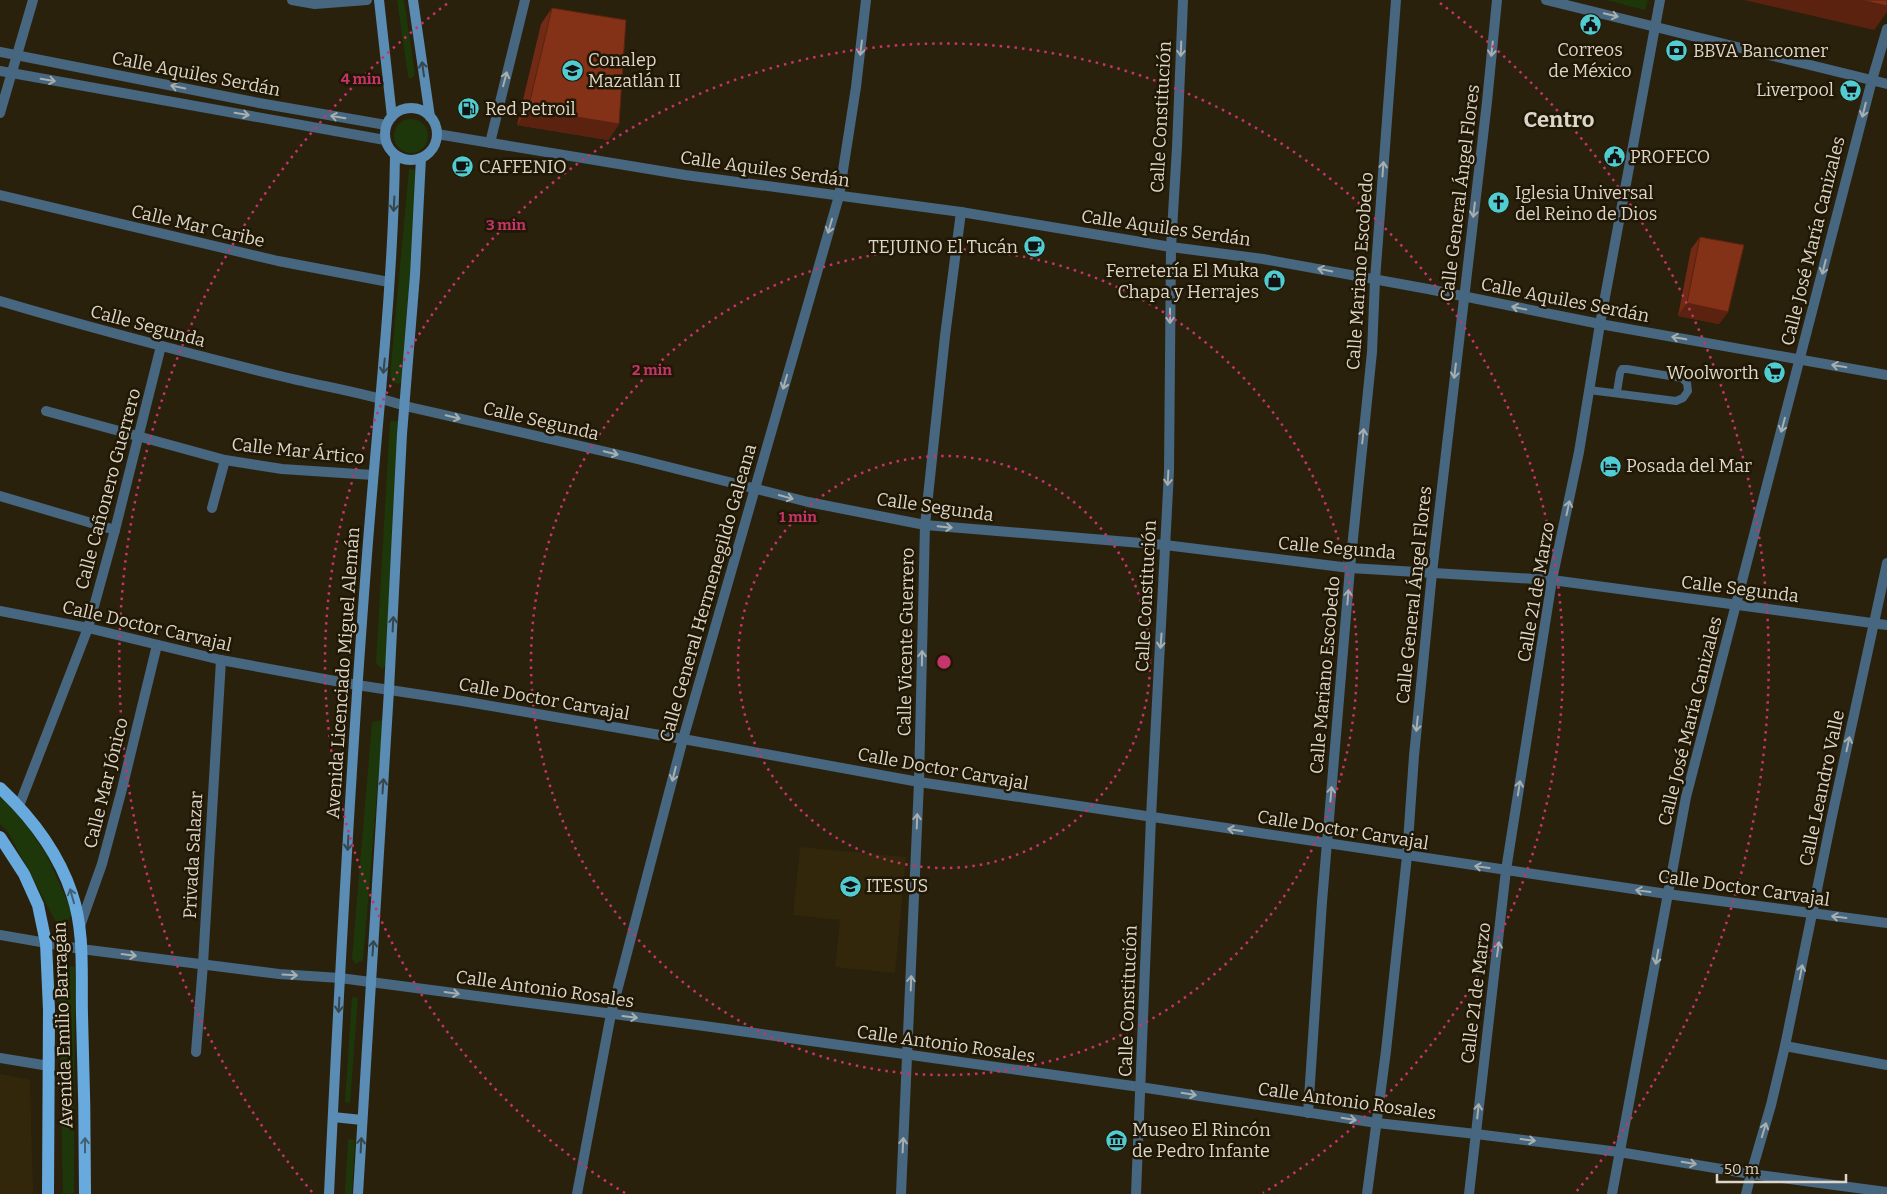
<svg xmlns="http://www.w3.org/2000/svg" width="1887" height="1194" font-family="Bitter,serif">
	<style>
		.built { fill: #32270a }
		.green { fill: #1d360a }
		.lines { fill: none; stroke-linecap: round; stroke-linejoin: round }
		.service { stroke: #47667f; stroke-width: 8 }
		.minor { stroke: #47667f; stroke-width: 10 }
		.tertiary { stroke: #47667f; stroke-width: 10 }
		.secondary { stroke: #5a8cb4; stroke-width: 10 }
		.primary { stroke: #68aadd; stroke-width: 12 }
		.wall { fill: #712a14 }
		.shaded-wall { fill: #5c2210 }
		.building { fill: #833117; stroke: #5c2210 }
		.oneway { stroke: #a7afaf }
		.oneway2 { stroke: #37464a }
		.oneway3 { stroke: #446070 }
		.ring { fill: none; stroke: #c6346c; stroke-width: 2.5; stroke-dasharray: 2.5 5 }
		.labels { text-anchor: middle; stroke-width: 5; stroke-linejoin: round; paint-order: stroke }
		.poi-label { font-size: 18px; fill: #dbd6c9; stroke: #201704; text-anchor: start }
		.street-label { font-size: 18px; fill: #dbd6c9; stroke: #201704 }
		.district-label { font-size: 22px; font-weight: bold; fill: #dbd6c9; stroke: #201704 }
		.centre { fill: #c6346c; stroke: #201704; stroke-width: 2.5 }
		.ring-label { font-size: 15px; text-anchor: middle; font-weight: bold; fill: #c6346c; stroke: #201704; stroke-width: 5; stroke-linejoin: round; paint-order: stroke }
	</style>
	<rect width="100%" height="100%" fill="#2a210c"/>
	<g class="built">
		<polygon points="800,847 906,857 895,973 835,967 840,920 793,915"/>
		<polygon points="0,1074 30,1080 33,1194 0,1194"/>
	</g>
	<g class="green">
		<polygon points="397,0 404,0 415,75 410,79 408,76"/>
		<polygon points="1606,0 1648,0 1645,10"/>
		<circle cx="411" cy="136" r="17"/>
		<polygon points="409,169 417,170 413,242 403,379 399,384 392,382 390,376"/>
		<polygon points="390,421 399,421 387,664 382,669 376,663"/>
		<polygon points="383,720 363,960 355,964 352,958 372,722"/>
		<polygon points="0,796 21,815 47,856 73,913 67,921 58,926 8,832 0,824"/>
		<polygon points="67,966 75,967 74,1193 63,1194 58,972"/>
		<polygon points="352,997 358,998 350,1103 345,1102"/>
		<polygon points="351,1139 355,1140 352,1194 345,1194 348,1140"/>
	</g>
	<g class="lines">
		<polyline class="service" points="1589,390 1676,401 1683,398 1688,391 1687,383 1682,378 1627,369 1622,369 1620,373 1617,392"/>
		<g class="minor">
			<polyline points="292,0 315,4 367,0"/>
			<polyline points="0,113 33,0"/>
			<polyline points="490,143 525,0"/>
			<polyline points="0,195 278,261 389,282"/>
			<path d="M0,301C91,328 183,352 276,375C319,386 363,392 405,406L633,458L808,502L925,525L1165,545L1350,568L1552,580L1887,625"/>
			<polyline points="46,411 225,460 282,469 373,475"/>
			<polyline points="0,496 115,530"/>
			<polyline points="212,508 225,460"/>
			<polyline points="0,611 88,628 221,660 357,685 462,701 683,739 919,782 1667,894 1887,923"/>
			<polyline points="19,806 88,628 115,530 161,346"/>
			<polyline points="80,926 102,864 122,789 157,645"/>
			<polyline points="0,935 81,949 279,974 340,978 697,1025 1140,1087 1377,1123 1476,1134 1619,1152 1751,1174 1887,1192"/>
			<polyline points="1785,1046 1887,1065"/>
			<polyline points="196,1052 203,964 221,660"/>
			<polyline points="0,1058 49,1066"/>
			<polyline points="1308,1113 1322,902 1350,568 1372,352 1375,280 1396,0"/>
			<polyline points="577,1194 611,1014 683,739 839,196 856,87 866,0"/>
			<polyline points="901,1194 919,782 925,525 945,336 961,212"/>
			<polyline points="1136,1194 1151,817 1169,471 1171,247 1177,147 1183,0"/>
			<polyline points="1367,1194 1386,1051 1407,856 1414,756 1432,573 1487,102 1497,0"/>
			<polyline points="1469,1194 1506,870 1552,580 1579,452 1600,324 1660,0"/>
			<polyline points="1612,1194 1686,797 1872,80 1887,29"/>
			<polyline points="1746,1194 1751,1174 1771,1105 1785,1046 1832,816 1887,563"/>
		</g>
		<g class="tertiary">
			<polyline points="1546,0 1887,84"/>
			<polyline points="0,52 259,103 386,125"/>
			<polyline points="0,71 385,140"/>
			<polyline points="437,134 685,175 961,212 1171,247 1263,259 1428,289 1600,324 1887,375"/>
		</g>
		<g class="secondary">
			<polyline points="379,0 392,117"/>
			<polyline points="413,0 430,117"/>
			<circle cx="411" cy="134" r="26"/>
			<polyline points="333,1117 362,1120"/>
			<path d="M329,1194C339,985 350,776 366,568C376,430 393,293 395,156"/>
			<polyline points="358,1194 389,690 402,434 415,275 421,158"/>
		</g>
		<g class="primary">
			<path d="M0,788C32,818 58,852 72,894C85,932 81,975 82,1015C84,1075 85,1134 85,1194"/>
			<polyline points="0,837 24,874 38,905 46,943 49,1010 48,1194"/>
		</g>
	</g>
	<g class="wall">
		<polygon points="552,8 619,124 608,140 517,125 541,24"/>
		<polygon points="1700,237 1728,312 1719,324 1678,316 1691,249"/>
	</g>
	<g class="shaded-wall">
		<polygon points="1744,0 1861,0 1887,6 1887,12 1874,30"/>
		<polygon points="528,109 619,124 608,140 517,125"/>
		<polygon points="1687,303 1728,312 1719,324 1678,316"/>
	</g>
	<g class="building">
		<polygon points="1861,0 1887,0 1887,6"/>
		<polygon points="552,8 626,20 619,124 528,109"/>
		<polygon points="1700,237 1744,245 1728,312 1687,303"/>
	</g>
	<defs><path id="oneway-shaft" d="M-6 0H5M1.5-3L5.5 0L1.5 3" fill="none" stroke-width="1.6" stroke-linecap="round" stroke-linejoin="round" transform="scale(1.25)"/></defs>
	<g class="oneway">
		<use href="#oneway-shaft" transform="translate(1611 15) rotate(14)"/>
		<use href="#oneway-shaft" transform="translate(861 48) rotate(97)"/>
		<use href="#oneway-shaft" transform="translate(1181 49) rotate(92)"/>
		<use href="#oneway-shaft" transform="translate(1492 49) rotate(96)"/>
		<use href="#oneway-shaft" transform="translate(505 79) rotate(-75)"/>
		<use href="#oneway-shaft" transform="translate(48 80) rotate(10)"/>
		<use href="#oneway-shaft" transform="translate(178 87) rotate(-169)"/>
		<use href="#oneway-shaft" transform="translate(1864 110) rotate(104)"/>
		<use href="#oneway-shaft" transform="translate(242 114) rotate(9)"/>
		<use href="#oneway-shaft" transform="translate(338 117) rotate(-171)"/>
		<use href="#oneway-shaft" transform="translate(1383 169) rotate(-86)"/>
		<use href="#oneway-shaft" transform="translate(1474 210) rotate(97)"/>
		<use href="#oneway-shaft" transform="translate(830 226) rotate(106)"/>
		<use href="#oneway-shaft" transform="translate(1824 267) rotate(104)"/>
		<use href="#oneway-shaft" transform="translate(1325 270) rotate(-169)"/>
		<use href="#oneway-shaft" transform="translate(1519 308) rotate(-168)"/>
		<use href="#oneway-shaft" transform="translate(1170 316) rotate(90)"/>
		<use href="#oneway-shaft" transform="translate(1679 338) rotate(-170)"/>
		<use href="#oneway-shaft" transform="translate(1839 366) rotate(-170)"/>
		<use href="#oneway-shaft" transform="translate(1455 371) rotate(97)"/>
		<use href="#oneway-shaft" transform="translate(785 382) rotate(106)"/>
		<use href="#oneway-shaft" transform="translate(453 417) rotate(13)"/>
		<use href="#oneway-shaft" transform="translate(1783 425) rotate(105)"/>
		<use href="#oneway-shaft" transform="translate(1363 436) rotate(-84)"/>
		<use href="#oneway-shaft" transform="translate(611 453) rotate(13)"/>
		<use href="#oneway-shaft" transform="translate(1168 478) rotate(93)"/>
		<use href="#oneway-shaft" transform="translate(786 497) rotate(15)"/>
		<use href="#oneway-shaft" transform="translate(1568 508) rotate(-78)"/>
		<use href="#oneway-shaft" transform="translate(945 527) rotate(6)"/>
		<use href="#oneway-shaft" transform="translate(1348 597) rotate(-85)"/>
		<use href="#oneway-shaft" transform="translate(1161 641) rotate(94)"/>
		<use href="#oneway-shaft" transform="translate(922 658) rotate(-89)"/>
		<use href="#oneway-shaft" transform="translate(1417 724) rotate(96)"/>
		<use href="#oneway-shaft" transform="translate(1848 744) rotate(-78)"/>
		<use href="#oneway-shaft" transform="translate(674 774) rotate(104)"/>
		<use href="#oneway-shaft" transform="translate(1519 788) rotate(-81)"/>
		<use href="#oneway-shaft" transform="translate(1331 794) rotate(-85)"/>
		<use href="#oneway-shaft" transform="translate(917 821) rotate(-88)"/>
		<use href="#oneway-shaft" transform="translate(1235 830) rotate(-171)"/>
		<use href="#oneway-shaft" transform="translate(1482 867) rotate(-172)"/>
		<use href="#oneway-shaft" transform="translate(1643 891) rotate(-172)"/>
		<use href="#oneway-shaft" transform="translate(1839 917) rotate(-173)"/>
		<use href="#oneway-shaft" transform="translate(1498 949) rotate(-82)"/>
		<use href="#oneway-shaft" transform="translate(129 955) rotate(7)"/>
		<use href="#oneway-shaft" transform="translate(1657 957) rotate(100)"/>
		<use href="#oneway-shaft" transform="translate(1801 972) rotate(-79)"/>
		<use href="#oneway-shaft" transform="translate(290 975) rotate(3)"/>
		<use href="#oneway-shaft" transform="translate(911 983) rotate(-88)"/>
		<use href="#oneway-shaft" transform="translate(452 993) rotate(8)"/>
		<use href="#oneway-shaft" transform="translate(630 1017) rotate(7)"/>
		<use href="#oneway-shaft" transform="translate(1189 1094) rotate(9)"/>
		<use href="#oneway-shaft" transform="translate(1478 1111) rotate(-84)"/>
		<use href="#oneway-shaft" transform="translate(1349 1119) rotate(9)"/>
		<use href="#oneway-shaft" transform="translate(1764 1130) rotate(-73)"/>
		<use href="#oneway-shaft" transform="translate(1528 1140) rotate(7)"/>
		<use href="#oneway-shaft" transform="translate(903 1145) rotate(-87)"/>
		<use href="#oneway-shaft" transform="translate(1689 1163) rotate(10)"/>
	</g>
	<g class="oneway2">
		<use href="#oneway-shaft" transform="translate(423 69) rotate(-98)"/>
		<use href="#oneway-shaft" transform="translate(394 204) rotate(93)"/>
		<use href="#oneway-shaft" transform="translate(384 366) rotate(96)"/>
		<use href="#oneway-shaft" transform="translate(393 624) rotate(-87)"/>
		<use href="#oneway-shaft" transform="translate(383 786) rotate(-86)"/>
		<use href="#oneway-shaft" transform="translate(348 843) rotate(93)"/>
		<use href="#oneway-shaft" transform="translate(373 948) rotate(-86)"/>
		<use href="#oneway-shaft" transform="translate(339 1005) rotate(93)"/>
		<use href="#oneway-shaft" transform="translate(361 1145) rotate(-87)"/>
	</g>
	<g class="oneway3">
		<use href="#oneway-shaft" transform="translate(72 896) rotate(-106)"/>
		<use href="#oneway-shaft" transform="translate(85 1145) rotate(-90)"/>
	</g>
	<g class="ring">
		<circle cx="944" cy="662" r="206"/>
		<circle cx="944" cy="662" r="413"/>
		<path d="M625 1193A619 619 0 1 1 1263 1193"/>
		<path d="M312 1192A825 825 0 0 1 448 3M1440 3A825 825 0 0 1 1576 1192"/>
	</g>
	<defs>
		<symbol id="civic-disc" viewBox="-11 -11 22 22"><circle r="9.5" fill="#51ccd1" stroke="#201704"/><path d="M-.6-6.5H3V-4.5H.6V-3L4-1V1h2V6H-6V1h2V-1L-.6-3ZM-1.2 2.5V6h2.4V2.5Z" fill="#111"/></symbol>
		<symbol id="bank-disc" viewBox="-11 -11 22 22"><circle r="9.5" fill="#51ccd1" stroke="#201704"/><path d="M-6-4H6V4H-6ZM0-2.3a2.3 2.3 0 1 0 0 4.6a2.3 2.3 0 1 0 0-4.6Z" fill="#111"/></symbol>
		<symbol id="university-disc" viewBox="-11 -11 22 22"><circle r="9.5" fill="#51ccd1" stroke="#201704"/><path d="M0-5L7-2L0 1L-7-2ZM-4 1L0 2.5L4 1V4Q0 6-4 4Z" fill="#111"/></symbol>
		<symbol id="supermarket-disc" viewBox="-11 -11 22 22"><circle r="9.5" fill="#51ccd1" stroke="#201704"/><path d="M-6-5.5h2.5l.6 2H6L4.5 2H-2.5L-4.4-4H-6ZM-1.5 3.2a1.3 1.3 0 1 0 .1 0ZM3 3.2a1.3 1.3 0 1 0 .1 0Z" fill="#111"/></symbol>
		<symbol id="fuel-disc" viewBox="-11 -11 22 22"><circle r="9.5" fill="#51ccd1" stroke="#201704"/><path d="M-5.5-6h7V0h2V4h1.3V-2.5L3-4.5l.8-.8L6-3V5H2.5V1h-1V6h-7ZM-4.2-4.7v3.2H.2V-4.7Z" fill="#111"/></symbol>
		<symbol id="cafe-disc" viewBox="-11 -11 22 22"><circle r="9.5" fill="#51ccd1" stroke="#201704"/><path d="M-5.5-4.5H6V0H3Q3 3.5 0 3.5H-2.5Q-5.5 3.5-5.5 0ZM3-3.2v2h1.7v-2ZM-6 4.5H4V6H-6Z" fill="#111"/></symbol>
		<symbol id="church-disc" viewBox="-11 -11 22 22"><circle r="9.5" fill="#51ccd1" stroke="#201704"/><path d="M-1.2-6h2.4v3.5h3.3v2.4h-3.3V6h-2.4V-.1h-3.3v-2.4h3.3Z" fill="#111"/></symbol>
		<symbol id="shop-disc" viewBox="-11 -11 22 22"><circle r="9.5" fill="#51ccd1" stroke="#201704"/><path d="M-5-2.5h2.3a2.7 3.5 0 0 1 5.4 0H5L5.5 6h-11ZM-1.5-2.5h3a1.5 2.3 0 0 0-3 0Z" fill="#111"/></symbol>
		<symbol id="hotel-disc" viewBox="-11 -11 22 22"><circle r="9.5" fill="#51ccd1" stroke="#201704"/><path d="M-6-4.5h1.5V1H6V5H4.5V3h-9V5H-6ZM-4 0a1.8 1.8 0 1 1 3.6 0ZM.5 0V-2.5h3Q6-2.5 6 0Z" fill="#111"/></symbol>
		<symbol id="museum-disc" viewBox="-11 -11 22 22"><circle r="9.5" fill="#51ccd1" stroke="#201704"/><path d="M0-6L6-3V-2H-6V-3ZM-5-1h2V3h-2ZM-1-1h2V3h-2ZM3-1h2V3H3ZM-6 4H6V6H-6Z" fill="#111"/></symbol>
	</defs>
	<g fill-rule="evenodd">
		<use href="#civic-disc" x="1578" y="12" width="25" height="25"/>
		<use href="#bank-disc" x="1664" y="38" width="25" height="25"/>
		<use href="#university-disc" x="560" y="58" width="25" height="25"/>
		<use href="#supermarket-disc" x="1838" y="78" width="25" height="25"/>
		<use href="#fuel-disc" x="456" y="96" width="25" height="25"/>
		<use href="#civic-disc" x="1602" y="144" width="25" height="25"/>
		<use href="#cafe-disc" x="450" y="154" width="25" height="25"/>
		<use href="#church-disc" x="1486" y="190" width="25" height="25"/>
		<use href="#cafe-disc" x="1022" y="234" width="25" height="25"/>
		<use href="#shop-disc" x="1262" y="268" width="25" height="25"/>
		<use href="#supermarket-disc" x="1762" y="360" width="25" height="25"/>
		<use href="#hotel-disc" x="1598" y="454" width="25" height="25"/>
		<use href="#university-disc" x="838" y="874" width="25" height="25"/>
		<use href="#museum-disc" x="1104" y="1128" width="25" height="25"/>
	</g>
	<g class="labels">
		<g class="poi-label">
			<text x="1590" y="56" text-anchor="middle">Correos<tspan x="1590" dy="21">de México</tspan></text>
			<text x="1693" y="57">BBVA Bancomer</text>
			<text x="588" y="66">Conalep<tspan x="588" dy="21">Mazatlán II</tspan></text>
			<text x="1834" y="96" text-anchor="end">Liverpool</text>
			<text x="485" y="115">Red Petroil</text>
			<text x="1630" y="163">PROFECO</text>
			<text x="479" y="173">CAFFENIO</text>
			<text x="1515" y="199">Iglesia Universal<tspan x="1515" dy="21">del Reino de Dios</tspan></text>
			<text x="1018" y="253" text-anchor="end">TEJUINO El Tucán</text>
			<text x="1259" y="277" text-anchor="end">Ferretería El Muka<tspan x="1259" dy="21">Chapa y Herrajes</tspan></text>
			<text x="1759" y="379" text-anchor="end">Woolworth</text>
			<text x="1626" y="472">Posada del Mar</text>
			<text x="866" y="892">ITESUS</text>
			<text x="1132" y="1136">Museo El Rincón<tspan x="1132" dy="21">de Pedro Infante</tspan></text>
		</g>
		<g class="street-label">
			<text transform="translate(196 74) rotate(11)" y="6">Calle Aquiles Serdán</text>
			<text transform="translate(1161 117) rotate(-87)" y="6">Calle Constitución</text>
			<text transform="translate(765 169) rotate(8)" y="6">Calle Aquiles Serdán</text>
			<text transform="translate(1460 193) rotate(-83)" y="6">Calle General Ángel Flores</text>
			<text transform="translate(198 226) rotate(13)" y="6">Calle Mar Caribe</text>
			<text transform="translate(1166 228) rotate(8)" y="6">Calle Aquiles Serdán</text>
			<text transform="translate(1813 241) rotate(-76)" y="6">Calle José María Canizales</text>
			<text transform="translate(1360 271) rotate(-86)" y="6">Calle Mariano Escobedo</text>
			<text transform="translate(1565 300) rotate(11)" y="6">Calle Aquiles Serdán</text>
			<text transform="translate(148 326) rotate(15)" y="6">Calle Segunda</text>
			<text transform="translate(541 421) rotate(13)" y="6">Calle Segunda</text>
			<text transform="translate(298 451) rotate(6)" y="6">Calle Mar Ártico</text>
			<text transform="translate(108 489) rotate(-75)" y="6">Calle Cañonero Guerrero</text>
			<text transform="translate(935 507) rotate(8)" y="6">Calle Segunda</text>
			<text transform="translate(1337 548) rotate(5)" y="6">Calle Segunda</text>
			<text transform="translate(1740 589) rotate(7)" y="6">Calle Segunda</text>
			<text transform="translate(1536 592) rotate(-80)" y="6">Calle 21 de Marzo</text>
			<text transform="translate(708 593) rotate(-74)" y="6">Calle General Hermenegildo Galeana</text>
			<text transform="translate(1414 595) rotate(-84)" y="6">Calle General Ángel Flores</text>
			<text transform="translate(1146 596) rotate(-87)" y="6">Calle Constitución</text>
			<text transform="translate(147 626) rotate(13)" y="6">Calle Doctor Carvajal</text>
			<text transform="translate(906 642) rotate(-89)" y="6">Calle Vicente Guerrero</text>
			<text transform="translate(343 673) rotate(-86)" y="6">Avenida Licenciado Miguel Alemán</text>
			<text transform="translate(1325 675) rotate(-85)" y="6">Calle Mariano Escobedo</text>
			<text transform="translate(544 699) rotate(10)" y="6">Calle Doctor Carvajal</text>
			<text transform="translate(1690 721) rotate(-76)" y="6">Calle José María Canizales</text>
			<text transform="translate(943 769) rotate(10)" y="6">Calle Doctor Carvajal</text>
			<text transform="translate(106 783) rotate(-76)" y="6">Calle Mar Jónico</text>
			<text transform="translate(1822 788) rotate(-78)" y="6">Calle Leandro Valle</text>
			<text transform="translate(1343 830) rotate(9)" y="6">Calle Doctor Carvajal</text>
			<text transform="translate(193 855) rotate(-87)" y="6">Privada Salazar</text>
			<text transform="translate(1744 888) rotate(8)" y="6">Calle Doctor Carvajal</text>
			<text transform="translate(545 989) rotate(8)" y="6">Calle Antonio Rosales</text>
			<text transform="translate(1476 993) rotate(-83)" y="6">Calle 21 de Marzo</text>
			<text transform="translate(1128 1001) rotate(-88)" y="6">Calle Constitución</text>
			<text transform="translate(63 1025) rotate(-92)" y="6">Avenida Emilio Barragán</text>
			<text transform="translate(946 1044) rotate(8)" y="6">Calle Antonio Rosales</text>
			<text transform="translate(1347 1101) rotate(8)" y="6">Calle Antonio Rosales</text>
		</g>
		<g class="district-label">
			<text x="1559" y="127">Centro</text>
		</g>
	</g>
	<circle cx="944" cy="662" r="8" class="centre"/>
	<g class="ring-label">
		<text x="361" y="84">4 min</text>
		<text x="506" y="230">3 min</text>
		<text x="652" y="375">2 min</text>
		<text x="798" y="522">1 min</text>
	</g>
	<path d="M1717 1174v8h129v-8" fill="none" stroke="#dbd6c9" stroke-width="2.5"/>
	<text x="1724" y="1174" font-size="15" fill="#dbd6c9" stroke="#201704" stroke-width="4" paint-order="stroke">50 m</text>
</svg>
